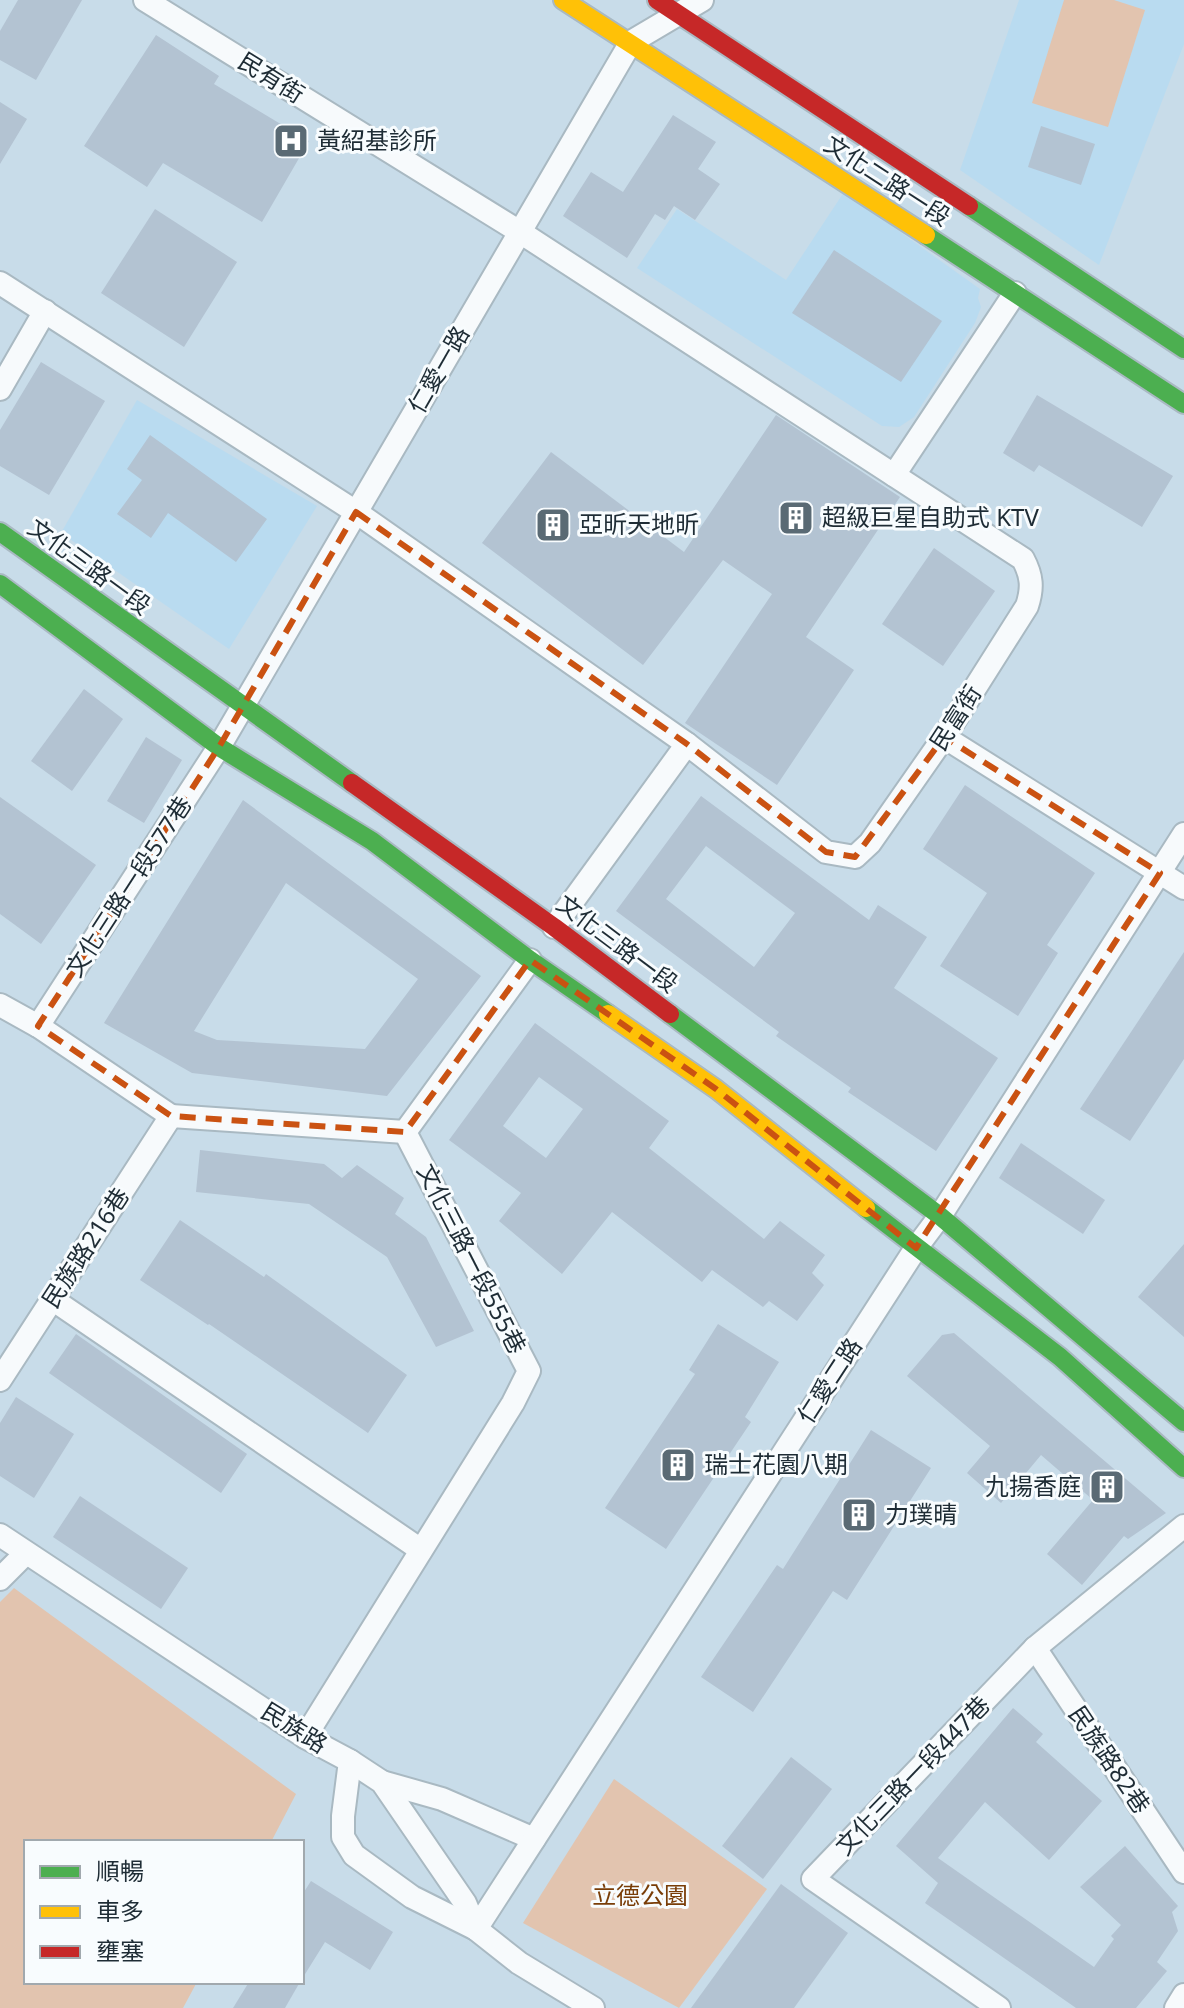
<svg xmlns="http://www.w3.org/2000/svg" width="1184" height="2008" font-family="'Noto Sans','Noto Sans TC',sans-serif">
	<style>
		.built { fill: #b9dbf0 }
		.green { fill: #e2c4af }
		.building { fill: #b3c3d2; fill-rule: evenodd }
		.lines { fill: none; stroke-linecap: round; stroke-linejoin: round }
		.street-casing { stroke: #a9b9c2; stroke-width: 26 }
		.fast-casing { stroke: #a9b9c2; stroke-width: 22 }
		.slow-casing { stroke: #a9b9c2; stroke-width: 22 }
		.jam-casing { stroke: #a9b9c2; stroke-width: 22 }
		.street { stroke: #f7fafc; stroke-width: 22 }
		.fast { stroke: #4caf50; stroke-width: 18 }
		.slow { stroke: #ffc107; stroke-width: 18 }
		.jam { stroke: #c62828; stroke-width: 18 }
		.marked { fill: none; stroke: #ca5212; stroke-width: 6; stroke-dasharray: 16 10; stroke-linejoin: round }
		.labels { text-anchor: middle; stroke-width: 6; stroke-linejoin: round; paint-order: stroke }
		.street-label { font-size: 24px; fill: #1e2c35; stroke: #f8fcfe }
		.poi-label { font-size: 24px; fill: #1e2c35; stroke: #f8fcfe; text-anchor: start }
		.park-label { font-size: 24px; fill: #793d07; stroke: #f8fcfe }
	</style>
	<rect width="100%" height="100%" fill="#c8dce9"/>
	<g class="built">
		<polygon points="1019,0 1184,0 1184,44 1099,265 960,170"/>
		<polygon points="844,192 980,289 978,298 981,307 975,323 914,417 899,427 882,426 637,268 677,209 786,280"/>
		<polygon points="137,400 317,506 229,649 61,533"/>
	</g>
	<g class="green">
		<polygon points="1064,0 1114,0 1145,10 1108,127 1032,103"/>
		<polygon points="14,1588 296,1794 271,1842 26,1842 26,1982 197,1982 183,2008 0,2008 0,1602"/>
		<polygon points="614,1779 767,1889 679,2008 523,1923"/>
	</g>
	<g class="building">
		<polygon points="18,0 82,0 36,80 0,60 0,31"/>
		<polygon points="156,35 219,76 214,84 309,141 262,222 163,163 147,187 84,146"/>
		<polygon points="0,102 27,119 0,164"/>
		<polygon points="673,115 716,142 698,169 720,184 695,220 674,206 665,220 655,214 627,258 563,216 591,172 623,192"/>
		<polygon points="1041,126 1095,144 1081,185 1028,167"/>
		<polygon points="155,209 237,262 184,347 101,293"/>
		<polygon points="834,250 942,321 901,382 792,313"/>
		<polygon points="41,362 105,401 49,495 0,466 0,430"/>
		<polygon points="1037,395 1173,476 1142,527 1039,465 1034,472 1003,453"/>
		<polygon points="776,415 900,497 806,637 854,670 777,785 685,723 772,594 723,560 643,665 482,543 551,452 684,552"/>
		<polygon points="150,435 267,519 236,562 168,513 151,538 117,514 142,480 127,469"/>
		<polygon points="934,548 995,591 943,666 882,624"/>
		<polygon points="84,689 123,719 72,791 31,761"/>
		<polygon points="146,737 182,760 144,823 107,801"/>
		<polygon points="965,785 1095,873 1047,945 1058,953 1018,1016 940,966 987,893 923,849"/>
		<path d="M701,796L869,920L878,905L927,937L894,988L998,1058L936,1151L848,1092L851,1088L776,1036L779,1032L616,911ZM706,846L795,913L754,967L666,899Z"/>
		<polygon points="0,797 96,865 41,944 0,914"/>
		<path d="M243,800L481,976L387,1096L192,1073L104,1023ZM286,883L418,979L365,1049L217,1040L194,1031Z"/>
		<polygon points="1184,952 1184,1059 1130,1141 1080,1109"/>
		<path d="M535,1023L669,1121L649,1148L764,1239L780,1221L825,1255L812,1273L824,1285L797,1321L769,1301L763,1307L712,1270L702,1282L612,1212L562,1274L499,1221L521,1193L449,1140ZM539,1077L583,1109L546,1158L503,1126Z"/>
		<polygon points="1021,1143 1105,1200 1083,1234 999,1178"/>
		<polygon points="200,1150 324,1164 342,1178 357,1165 404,1198 395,1214 426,1237 474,1331 436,1347 387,1257 309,1204 196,1192"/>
		<polygon points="180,1220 264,1277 266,1274 407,1375 368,1433 209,1324 208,1325 140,1280"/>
		<polygon points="1184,1244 1184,1337 1138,1297"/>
		<polygon points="718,1324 779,1362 745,1417 751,1422 666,1549 605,1508 695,1374 689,1370"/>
		<polygon points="954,1333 1166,1513 1128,1539 1124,1536 1082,1585 1047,1554 1093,1500 1041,1455 1001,1503 967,1473 990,1446 907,1376 942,1335"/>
		<polygon points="76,1334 247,1454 221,1493 49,1373"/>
		<polygon points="16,1397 74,1434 34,1498 0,1476 0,1423"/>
		<polygon points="871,1430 931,1468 847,1600 833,1591 753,1712 701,1677 777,1565 783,1569"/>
		<polygon points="80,1496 188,1568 161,1609 53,1537"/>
		<polygon points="1013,1708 1043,1734 1036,1742 1102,1801 1049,1860 985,1802 938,1858 1094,1967 1114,1939 1111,1936 1121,1925 1080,1887 1125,1846 1178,1906 1172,1912 1178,1931 1157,1962 1167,1971 1136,2008 1076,2008 925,1903 938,1883 896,1846"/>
		<polygon points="791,1757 832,1789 763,1879 722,1846"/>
		<polygon points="311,1881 393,1932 370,1970 325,1942 302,1979 302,1895"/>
		<polygon points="781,1884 848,1933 794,2008 691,2008"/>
		<polygon points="249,1982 300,1982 285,2008 233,2008"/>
	</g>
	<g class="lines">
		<defs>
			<g id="street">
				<path d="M0,283L356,512L687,744L826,852L855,857L870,843L944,737L1027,606C1033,588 1032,576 1023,559L520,232L145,0"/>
				<polyline points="0,389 45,311"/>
				<polyline points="894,475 1015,293"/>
				<polyline points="944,737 1184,888"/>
				<polyline points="554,927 687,744"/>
				<polyline points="0,1005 38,1026 171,1116"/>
				<polyline points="38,1026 219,747 631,42 702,0"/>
				<polyline points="171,1116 405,1132"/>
				<polyline points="52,1299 421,1550"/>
				<polyline points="0,1380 171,1116"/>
				<polyline points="0,1535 305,1737 350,1761 343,1816 343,1837 354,1855 412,1897 476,1929 519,1963 593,2008"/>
				<polyline points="0,1579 26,1553"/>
				<polyline points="1035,1648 1184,1872"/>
				<polyline points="305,1737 513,1403 529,1371 405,1132 530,960"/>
				<polyline points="350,1761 382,1782 465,1903 476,1929"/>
				<polyline points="382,1782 442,1799 534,1839"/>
				<polyline points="476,1929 916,1248 940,1216 1184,834"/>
				<polyline points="999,2008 813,1879 1035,1648 1184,1526"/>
				<polyline points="1176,2008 1184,1995"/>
			</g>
			<g id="fast">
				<polyline points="969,206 1184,349"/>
				<polyline points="926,235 1184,404"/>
				<polyline points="0,532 352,783"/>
				<polyline points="0,584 219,747 372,841 530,960 608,1014"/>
				<polyline points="670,1014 940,1216 1184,1422"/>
				<polyline points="866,1208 1060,1357 1184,1468"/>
			</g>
			<g id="slow">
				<polyline points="563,0 926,235"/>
				<polyline points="608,1014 716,1089 866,1208"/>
			</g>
			<g id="jam">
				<polyline points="657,0 969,206"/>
				<polyline points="352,783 554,927 670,1014"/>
			</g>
		</defs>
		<use href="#street" class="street-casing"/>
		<use href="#fast" class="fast-casing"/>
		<use href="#slow" class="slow-casing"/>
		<use href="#jam" class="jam-casing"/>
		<use href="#street" class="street"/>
		<use href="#fast" class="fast"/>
		<use href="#slow" class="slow"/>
		<use href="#jam" class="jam"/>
	</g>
	<path class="marked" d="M356,512L687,744L826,852L855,857L944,737L1160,873L916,1248L716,1089L530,960L405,1132L171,1116L38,1026L219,747Z"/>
	<defs>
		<symbol id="hospital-square" viewBox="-11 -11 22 22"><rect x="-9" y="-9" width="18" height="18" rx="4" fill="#5a6a74" stroke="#f8fcfe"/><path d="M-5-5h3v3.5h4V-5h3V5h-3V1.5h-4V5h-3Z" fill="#fff"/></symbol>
		<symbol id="building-square" viewBox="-11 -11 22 22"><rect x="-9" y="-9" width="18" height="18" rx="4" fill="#5a6a74" stroke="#f8fcfe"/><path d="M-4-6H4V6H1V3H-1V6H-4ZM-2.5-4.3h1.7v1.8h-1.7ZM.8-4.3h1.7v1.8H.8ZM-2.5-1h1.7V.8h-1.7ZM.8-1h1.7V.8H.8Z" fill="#fff"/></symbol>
	</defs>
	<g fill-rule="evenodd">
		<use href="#hospital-square" x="271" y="121" width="40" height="40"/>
		<use href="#building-square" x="776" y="498" width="40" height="40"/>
		<use href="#building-square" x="533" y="505" width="40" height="40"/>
		<use href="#building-square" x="658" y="1445" width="40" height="40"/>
		<use href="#building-square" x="1087" y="1467" width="40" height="40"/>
		<use href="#building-square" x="839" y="1495" width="40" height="40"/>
	</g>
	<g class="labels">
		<g class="street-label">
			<text transform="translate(271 78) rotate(32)" y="8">民有街</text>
			<text transform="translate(887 181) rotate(33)" y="8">文化二路一段</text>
			<text transform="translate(439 370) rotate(-60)" y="8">仁愛一路</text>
			<text transform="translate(89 567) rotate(36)" y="8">文化三路一段</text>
			<text transform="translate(956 718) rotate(-57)" y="8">民富街</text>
			<text transform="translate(129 887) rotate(-57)" y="8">文化三路一段577巷</text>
			<text transform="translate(617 944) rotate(37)" y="8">文化三路一段</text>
			<text transform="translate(86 1248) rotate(-57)" y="8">民族路216巷</text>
			<text transform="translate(471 1259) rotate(63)" y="8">文化三路一段555巷</text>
			<text transform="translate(830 1381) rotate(-57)" y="8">仁愛二路</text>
			<text transform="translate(294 1728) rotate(32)" y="8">民族路</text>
			<text transform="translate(1109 1760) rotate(56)" y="8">民族路82巷</text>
			<text transform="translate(913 1776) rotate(-46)" y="8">文化三路一段447巷</text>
		</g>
		<g class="poi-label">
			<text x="317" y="149">黃紹基診所</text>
			<text x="822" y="526">超級巨星自助式 KTV</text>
			<text x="579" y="533">亞昕天地昕</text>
			<text x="704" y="1473">瑞士花園八期</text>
			<text x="1081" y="1495" text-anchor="end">九揚香庭</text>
			<text x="885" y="1523">力璞晴</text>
		</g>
		<g class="park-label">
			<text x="640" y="1904">立德公園</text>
		</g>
	</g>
	<rect x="24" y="1840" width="280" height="144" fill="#f8fcfe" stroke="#a1a9ae" stroke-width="2"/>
	<rect x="40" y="1866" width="40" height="12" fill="#4caf50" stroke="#a1a9ae" stroke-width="2"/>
	<text x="96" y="1880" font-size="24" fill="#1e2c35">順暢</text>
	<rect x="40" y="1906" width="40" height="12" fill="#ffc107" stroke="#a1a9ae" stroke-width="2"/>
	<text x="96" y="1920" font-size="24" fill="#1e2c35">車多</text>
	<rect x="40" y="1946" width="40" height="12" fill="#c62828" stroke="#a1a9ae" stroke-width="2"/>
	<text x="96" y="1960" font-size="24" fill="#1e2c35">壅塞</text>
</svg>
